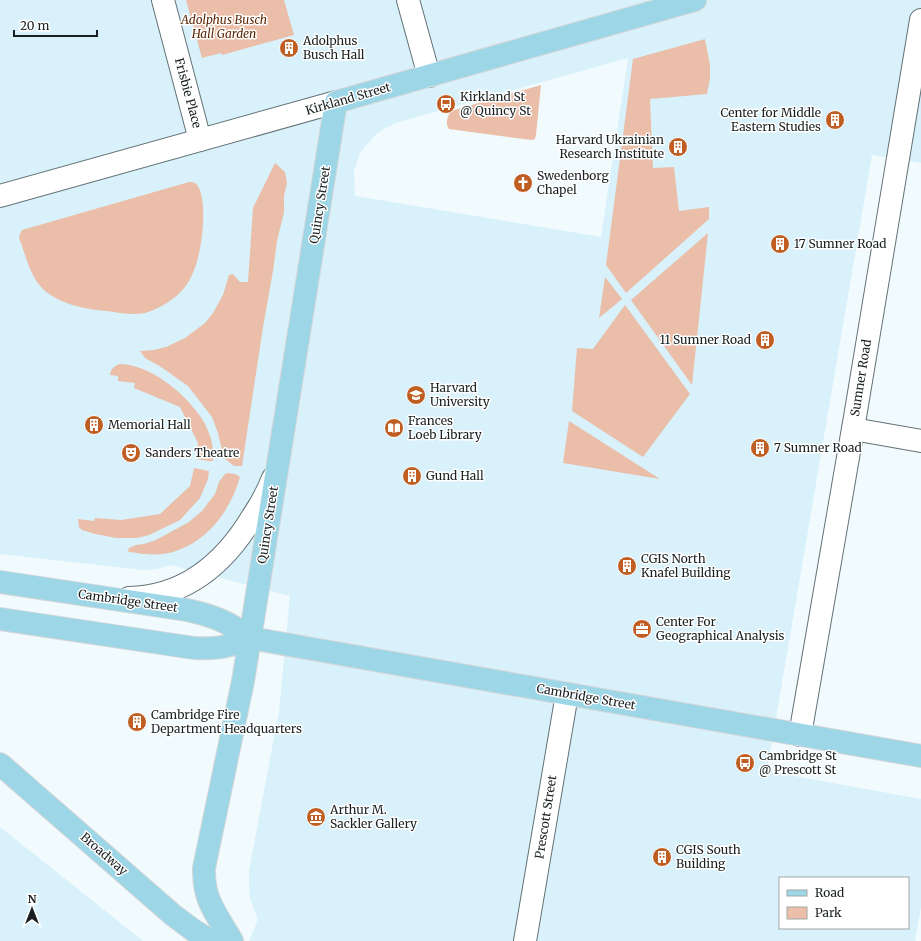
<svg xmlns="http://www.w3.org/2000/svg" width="921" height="941" font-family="Merriweather,serif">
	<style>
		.built { fill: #d8f1fa; fill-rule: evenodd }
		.green { fill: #eabea8 }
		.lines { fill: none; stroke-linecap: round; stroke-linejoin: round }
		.minor-casing { stroke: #637276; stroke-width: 24 }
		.major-casing { stroke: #d6d7d7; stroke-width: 24 }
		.minor { stroke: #fff; stroke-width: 22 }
		.major { stroke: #9dd6e6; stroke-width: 22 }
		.labels { text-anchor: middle; stroke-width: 3; stroke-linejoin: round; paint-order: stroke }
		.park-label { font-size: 12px; font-style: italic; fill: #5d2705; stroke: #fff }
		.poi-label { font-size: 12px; fill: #1a2021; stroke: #fff; text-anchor: start }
		.street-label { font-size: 12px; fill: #1a2021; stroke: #fff }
	</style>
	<rect width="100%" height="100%" fill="#f1fbfe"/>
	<g class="built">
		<path d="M0,0H921V163L872,155L767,771L921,799V907L915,941H249L258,920L250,898L249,886V871L279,711L290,596L171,565L157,569L143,570L0,554ZM628,58L601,237L355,196L354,171L360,153L376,134L385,128L399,122ZM780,878H908V928H780Z"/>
		<polygon points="0,827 143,941 0,941"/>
	</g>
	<g class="green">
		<polygon points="186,0 284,0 294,35 222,55 221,53 202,58"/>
		<polygon points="705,39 710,65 710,78 707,94 650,99 653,168 674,167 679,211 709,207 709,219 626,293 606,265 633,59"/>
		<path d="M541,85L536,135L535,139L531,140L449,129C445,124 447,117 451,111Z"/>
		<polygon points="275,163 285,172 287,183 284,196 284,212 277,241 273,271 263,327 242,466 234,466 224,458 223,454 218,433 212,417 188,386 161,367 145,358 140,351 154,350 166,347 185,338 205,323 213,313 223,295 229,275 233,274 240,282 248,282 253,208"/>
		<path d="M189,182C192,182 195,182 197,185C207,197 203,238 199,253C197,264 192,278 185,287C177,298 159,309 145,313C130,316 112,311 97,310C74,307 44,299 33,275C27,264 24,250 19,238L20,234L22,230Z"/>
		<polygon points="708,233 692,385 631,300"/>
		<polygon points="605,277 622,299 599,318"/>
		<polygon points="625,305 690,394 643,457 572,411 577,348 593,349"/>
		<path d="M119,364C150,364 186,394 202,419C206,425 209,433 211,439C213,446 213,454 213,461H209L196,459L198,443L180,407L134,388L135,383L118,381V376L110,375C111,369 113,367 119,364Z"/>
		<polygon points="569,421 660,479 563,463"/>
		<polygon points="194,468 209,471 208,479 200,498 180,520 149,535 137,538 116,538 95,534 82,530 79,527 78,519 94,521 95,518 121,520 160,514 190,486"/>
		<path d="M227,473L235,474L240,477C231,509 209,540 176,551C168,554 155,555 146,554C140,554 134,552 128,552L129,548L136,545L144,544L156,540L189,522L202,511L215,494L219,482L224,475Z"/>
	</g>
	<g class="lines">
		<defs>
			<g id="minor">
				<polyline points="163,0 200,140"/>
				<polyline points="408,0 429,76"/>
				<polyline points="0,196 336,102"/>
				<polyline points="853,429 921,441"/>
				<path d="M129,598C186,597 225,563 253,516C261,504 268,491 273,478"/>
				<polyline points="800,735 855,417 921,20"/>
				<polyline points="525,941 567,694"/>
			</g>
			<g id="major">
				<path d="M0,582L187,610C214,616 227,621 250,638L921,756"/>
				<path d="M0,619L194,648C218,649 229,647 250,638"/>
				<polyline points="0,764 173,915 193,930 211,941"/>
				<path d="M232,941C224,926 209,907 206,890C204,883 204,876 204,868L243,681L250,638L336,102L695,0"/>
			</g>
		</defs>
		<use href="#minor" class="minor-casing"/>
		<use href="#major" class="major-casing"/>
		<use href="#minor" class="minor"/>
		<use href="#major" class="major"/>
	</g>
	<defs>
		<symbol id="building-disc" viewBox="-11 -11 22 22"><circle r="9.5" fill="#bf5d23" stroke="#fff"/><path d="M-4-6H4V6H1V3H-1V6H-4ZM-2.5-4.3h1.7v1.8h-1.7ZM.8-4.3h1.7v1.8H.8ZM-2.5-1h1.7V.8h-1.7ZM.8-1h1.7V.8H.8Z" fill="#fff"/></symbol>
		<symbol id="bus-disc" viewBox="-11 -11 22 22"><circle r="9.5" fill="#bf5d23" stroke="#fff"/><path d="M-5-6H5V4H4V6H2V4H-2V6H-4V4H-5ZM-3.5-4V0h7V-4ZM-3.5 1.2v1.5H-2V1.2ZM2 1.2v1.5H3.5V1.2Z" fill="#fff"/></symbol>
		<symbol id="church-disc" viewBox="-11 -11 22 22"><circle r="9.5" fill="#bf5d23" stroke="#fff"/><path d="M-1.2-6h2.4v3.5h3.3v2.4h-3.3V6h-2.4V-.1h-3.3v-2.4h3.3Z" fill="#fff"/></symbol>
		<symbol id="university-disc" viewBox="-11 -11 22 22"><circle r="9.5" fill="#bf5d23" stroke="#fff"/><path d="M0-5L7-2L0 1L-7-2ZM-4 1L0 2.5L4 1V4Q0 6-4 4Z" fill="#fff"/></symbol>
		<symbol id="library-disc" viewBox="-11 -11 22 22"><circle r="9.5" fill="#bf5d23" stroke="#fff"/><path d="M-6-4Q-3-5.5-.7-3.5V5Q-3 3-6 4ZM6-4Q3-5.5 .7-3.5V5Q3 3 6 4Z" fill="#fff"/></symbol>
		<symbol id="theatre-disc" viewBox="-11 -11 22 22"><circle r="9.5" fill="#bf5d23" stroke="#fff"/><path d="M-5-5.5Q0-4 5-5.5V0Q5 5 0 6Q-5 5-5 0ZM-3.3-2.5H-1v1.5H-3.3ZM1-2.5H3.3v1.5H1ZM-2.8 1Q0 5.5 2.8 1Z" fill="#fff"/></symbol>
		<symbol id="office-disc" viewBox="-11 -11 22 22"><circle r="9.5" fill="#bf5d23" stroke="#fff"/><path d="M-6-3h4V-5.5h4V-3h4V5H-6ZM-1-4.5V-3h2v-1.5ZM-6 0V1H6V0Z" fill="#fff"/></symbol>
		<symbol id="museum-disc" viewBox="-11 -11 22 22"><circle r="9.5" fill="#bf5d23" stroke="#fff"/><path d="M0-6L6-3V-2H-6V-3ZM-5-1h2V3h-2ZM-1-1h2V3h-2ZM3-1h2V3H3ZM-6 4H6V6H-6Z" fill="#fff"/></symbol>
	</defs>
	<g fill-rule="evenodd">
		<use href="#building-disc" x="278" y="37" width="22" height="22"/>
		<use href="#bus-disc" x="435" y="93" width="22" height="22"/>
		<use href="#building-disc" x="824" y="109" width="22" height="22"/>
		<use href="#building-disc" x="667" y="136" width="22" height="22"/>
		<use href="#church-disc" x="512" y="172" width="22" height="22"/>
		<use href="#building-disc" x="769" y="233" width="22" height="22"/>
		<use href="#building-disc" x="754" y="329" width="22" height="22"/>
		<use href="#university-disc" x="405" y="384" width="22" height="22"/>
		<use href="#building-disc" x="83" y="414" width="22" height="22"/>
		<use href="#library-disc" x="383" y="417" width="22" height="22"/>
		<use href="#building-disc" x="749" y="437" width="22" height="22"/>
		<use href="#theatre-disc" x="120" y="442" width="22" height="22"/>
		<use href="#building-disc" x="401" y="465" width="22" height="22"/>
		<use href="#building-disc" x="616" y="555" width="22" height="22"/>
		<use href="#office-disc" x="631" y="618" width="22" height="22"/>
		<use href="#building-disc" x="126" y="711" width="22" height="22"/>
		<use href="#bus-disc" x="734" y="752" width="22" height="22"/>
		<use href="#museum-disc" x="305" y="806" width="22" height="22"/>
		<use href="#building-disc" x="651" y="846" width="22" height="22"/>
	</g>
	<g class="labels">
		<g class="park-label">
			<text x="224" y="24">Adolphus Busch<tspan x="224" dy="14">Hall Garden</tspan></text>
		</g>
		<g class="poi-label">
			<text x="303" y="45">Adolphus<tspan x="303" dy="14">Busch Hall</tspan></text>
			<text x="460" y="101">Kirkland St<tspan x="460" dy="14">@ Quincy St</tspan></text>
			<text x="821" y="117" text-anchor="end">Center for Middle<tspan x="821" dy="14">Eastern Studies</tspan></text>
			<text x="664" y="144" text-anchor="end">Harvard Ukrainian<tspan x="664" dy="14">Research Institute</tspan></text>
			<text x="537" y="180">Swedenborg<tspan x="537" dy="14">Chapel</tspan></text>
			<text x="794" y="248">17 Sumner Road</text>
			<text x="751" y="344" text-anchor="end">11 Sumner Road</text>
			<text x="430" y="392">Harvard<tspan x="430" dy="14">University</tspan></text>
			<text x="408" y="425">Frances<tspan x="408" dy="14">Loeb Library</tspan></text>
			<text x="108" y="429">Memorial Hall</text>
			<text x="774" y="452">7 Sumner Road</text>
			<text x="145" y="457">Sanders Theatre</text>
			<text x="426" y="480">Gund Hall</text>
			<text x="641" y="563">CGIS North<tspan x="641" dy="14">Knafel Building</tspan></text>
			<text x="656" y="626">Center For<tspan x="656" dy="14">Geographical Analysis</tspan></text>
			<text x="151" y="719">Cambridge Fire<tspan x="151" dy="14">Department Headquarters</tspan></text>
			<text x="759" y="760">Cambridge St<tspan x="759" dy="14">@ Prescott St</tspan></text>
			<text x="330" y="814">Arthur M.<tspan x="330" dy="14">Sackler Gallery</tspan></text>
			<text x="676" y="854">CGIS South<tspan x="676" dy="14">Building</tspan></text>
		</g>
		<g class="street-label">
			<text transform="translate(188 93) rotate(75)" y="4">Frisbie Place</text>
			<text transform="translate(348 99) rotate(-16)" y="4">Kirkland Street</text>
			<text transform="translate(320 205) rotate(-81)" y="4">Quincy Street</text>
			<text transform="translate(861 378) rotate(-81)" y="4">Sumner Road</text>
			<text transform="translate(268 525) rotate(-81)" y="4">Quincy Street</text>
			<text transform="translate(128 601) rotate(8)" y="4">Cambridge Street</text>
			<text transform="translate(586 697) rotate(10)" y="4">Cambridge Street</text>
			<text transform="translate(546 817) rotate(-81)" y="4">Prescott Street</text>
			<text transform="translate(104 854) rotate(41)" y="4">Broadway</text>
		</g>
	</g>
	<rect x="779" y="877" width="130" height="52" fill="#ffffff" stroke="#a3a6a6"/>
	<rect x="787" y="890" width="20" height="6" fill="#9dd6e6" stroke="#a3a6a6"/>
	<text x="815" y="897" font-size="12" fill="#1a2021">Road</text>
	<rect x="787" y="907" width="20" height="12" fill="#eabea8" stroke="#a3a6a6"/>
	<text x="815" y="917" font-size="12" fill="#1a2021">Park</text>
	<g transform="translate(32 909)" stroke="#ffffff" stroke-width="3" paint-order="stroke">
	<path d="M0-3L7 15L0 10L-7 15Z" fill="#1a2021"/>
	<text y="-6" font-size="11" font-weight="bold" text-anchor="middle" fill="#1a2021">N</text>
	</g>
	<path d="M14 30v6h83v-6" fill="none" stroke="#1a2021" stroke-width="2"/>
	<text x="20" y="30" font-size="12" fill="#1a2021" stroke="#ffffff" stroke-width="3" paint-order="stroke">20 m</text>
</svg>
